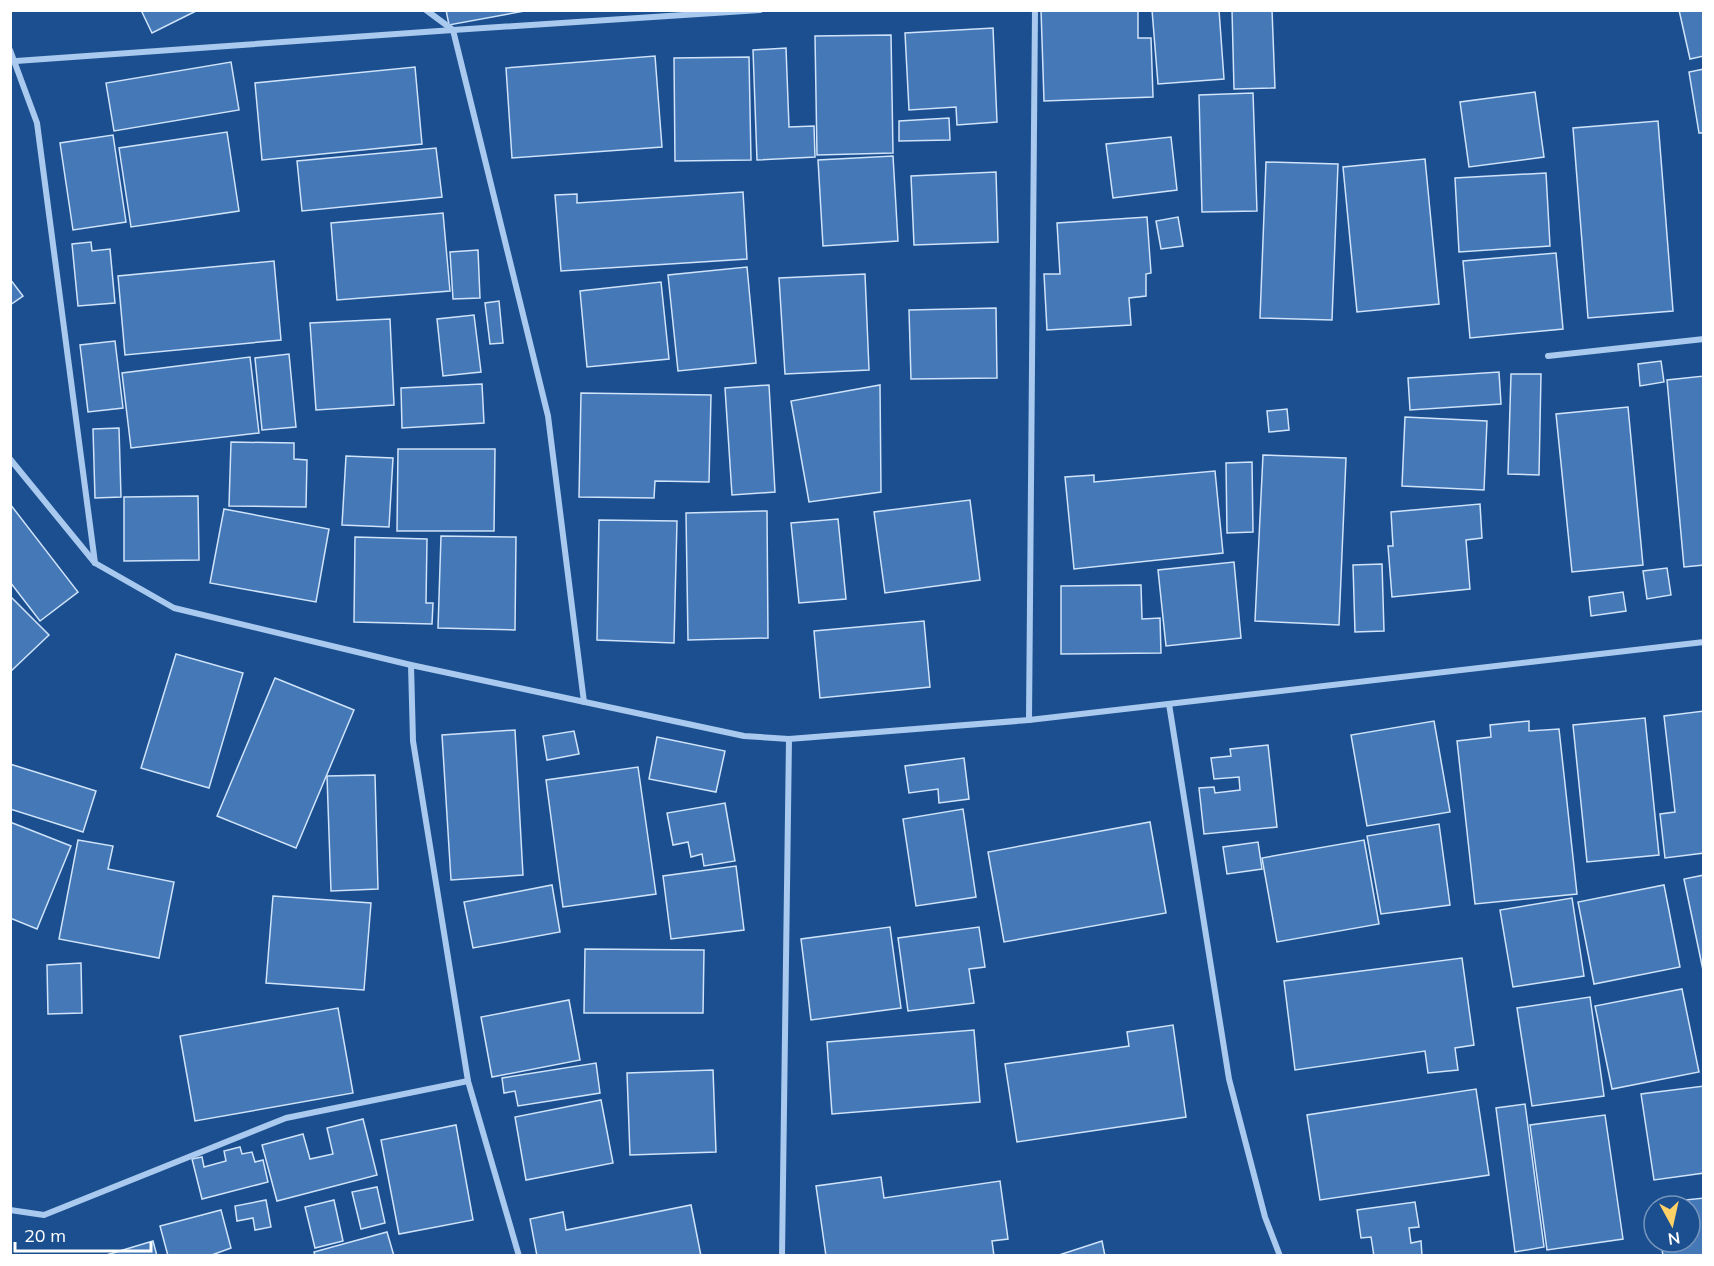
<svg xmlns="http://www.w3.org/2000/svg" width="1714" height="1266" font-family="Mulish,sans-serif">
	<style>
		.building { fill: #4478b7; stroke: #cfe3fa; stroke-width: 1.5 }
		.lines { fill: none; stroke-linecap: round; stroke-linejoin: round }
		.minor { stroke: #a9c9ee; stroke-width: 6 }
	</style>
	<rect width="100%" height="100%" fill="#1b4f8f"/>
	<g class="building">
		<polygon points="141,10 198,10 152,33"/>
		<polygon points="446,10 530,10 449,25"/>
		<polygon points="1041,10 1138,10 1138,38 1151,38 1153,97 1044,101"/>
		<polygon points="1152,10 1219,10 1224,79 1158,84"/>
		<polygon points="1232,10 1272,10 1275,88 1234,89"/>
		<polygon points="1679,10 1704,10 1704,56 1690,59"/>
		<polygon points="993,28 997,122 957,125 956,107 909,110 905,33"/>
		<polygon points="891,35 893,153 817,155 815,36"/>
		<polygon points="786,48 789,127 814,126 815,157 757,160 753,50"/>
		<polygon points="655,56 662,147 512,158 506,68"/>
		<polygon points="749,57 751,160 675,161 674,58"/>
		<polygon points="231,62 239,110 114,131 106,83"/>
		<polygon points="415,67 422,144 262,160 255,83"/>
		<polygon points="1704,69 1704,133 1699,133 1689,72"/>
		<polygon points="1535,92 1544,157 1469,167 1460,102"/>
		<polygon points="1253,93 1257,211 1202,212 1199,95"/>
		<polygon points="949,118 950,140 899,141 899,121"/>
		<polygon points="1658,121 1673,311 1588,318 1573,128"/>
		<polygon points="227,132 239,211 131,227 119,148"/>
		<polygon points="113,135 126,222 73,230 60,143"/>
		<polygon points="1171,137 1177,190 1113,198 1106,144"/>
		<polygon points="436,148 442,197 302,211 297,161"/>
		<polygon points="893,156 898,241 823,246 818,160"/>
		<polygon points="1425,159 1439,304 1357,312 1343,167"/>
		<polygon points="1266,162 1338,164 1332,320 1260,318"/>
		<polygon points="996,172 998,242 914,245 911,176"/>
		<polygon points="1546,173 1550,246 1459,252 1455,178"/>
		<polygon points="743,192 747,259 561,271 555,195 577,194 577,203"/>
		<polygon points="443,213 450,291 337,300 331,223"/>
		<polygon points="1147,217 1151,273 1146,274 1146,296 1129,298 1131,325 1047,330 1044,274 1060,274 1057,223"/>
		<polygon points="1178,217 1183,246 1161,249 1156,221"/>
		<polygon points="91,242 92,251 110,249 115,303 78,306 72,244"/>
		<polygon points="478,250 480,298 453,299 450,252"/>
		<polygon points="1556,253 1563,329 1470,338 1463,261"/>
		<polygon points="274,261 281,340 125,355 118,276"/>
		<polygon points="747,267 756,363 678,371 668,275"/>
		<polygon points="865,274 869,370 785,374 779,278"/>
		<polygon points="10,279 23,296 10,305"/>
		<polygon points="661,282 669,359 587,367 580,291"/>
		<polygon points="499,301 503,343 490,344 485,303"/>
		<polygon points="996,308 997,378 911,379 909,310"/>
		<polygon points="474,315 481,372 443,376 437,319"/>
		<polygon points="390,319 394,405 316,410 310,323"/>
		<polygon points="115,341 123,408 88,412 80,345"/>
		<polygon points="289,354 296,427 262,430 255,358"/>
		<polygon points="250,357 259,433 131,448 122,373"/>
		<polygon points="1661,361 1664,382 1640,386 1638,364"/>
		<polygon points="1499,372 1501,404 1410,410 1408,378"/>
		<polygon points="1511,374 1541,374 1539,475 1508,474"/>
		<polygon points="1704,376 1704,565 1684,567 1667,380"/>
		<polygon points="482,384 484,423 402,428 401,388"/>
		<polygon points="769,385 775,492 732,495 725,388"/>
		<polygon points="880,385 881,492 809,502 791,401"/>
		<polygon points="581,393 711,395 709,482 655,481 654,498 579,497"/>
		<polygon points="1628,407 1643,565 1572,572 1556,414"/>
		<polygon points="1287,409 1289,430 1269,432 1267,411"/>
		<polygon points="1405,417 1487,421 1484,490 1402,486"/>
		<polygon points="119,428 121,497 95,498 93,429"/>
		<polygon points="231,442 294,443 294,459 307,460 306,507 229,506"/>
		<polygon points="398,449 495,449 494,531 397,531"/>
		<polygon points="1263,455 1346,458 1339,625 1255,621"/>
		<polygon points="346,456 393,458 389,527 342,525"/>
		<polygon points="1252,462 1253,532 1227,533 1226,463"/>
		<polygon points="1215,471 1223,553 1074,569 1065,477 1094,475 1094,482"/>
		<polygon points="198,496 199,560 124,561 124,497"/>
		<polygon points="970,500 980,580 885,593 874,512"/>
		<polygon points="10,504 78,592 40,621 10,582"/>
		<polygon points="1480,504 1482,538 1466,540 1470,589 1392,597 1388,546 1393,546 1391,512"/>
		<polygon points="224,509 329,529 316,602 210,583"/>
		<polygon points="767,511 768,638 688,640 686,513"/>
		<polygon points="838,519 846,599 799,603 791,523"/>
		<polygon points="599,520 677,521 674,643 597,640"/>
		<polygon points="441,536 516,537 515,630 438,628"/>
		<polygon points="355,537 427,539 426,603 433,603 432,624 354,622"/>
		<polygon points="1234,562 1241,638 1166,646 1158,570"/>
		<polygon points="1382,564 1384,631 1355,632 1353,565"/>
		<polygon points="1667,568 1671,595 1647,599 1643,571"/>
		<polygon points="1141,585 1142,619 1160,618 1161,653 1061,654 1061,586"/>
		<polygon points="1623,592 1626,611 1591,616 1589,597"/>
		<polygon points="10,596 49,635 10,672"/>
		<polygon points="924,621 930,687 820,698 814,631"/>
		<polygon points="176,654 243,673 209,788 141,768"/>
		<polygon points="275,678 354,710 296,848 217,816"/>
		<polygon points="1704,711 1704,853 1665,858 1660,814 1675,812 1664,716"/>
		<polygon points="1645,718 1659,855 1587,862 1573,725"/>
		<polygon points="1434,721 1450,812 1367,826 1351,735"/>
		<polygon points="1529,721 1529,731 1559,729 1577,894 1475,904 1457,741 1491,737 1490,725"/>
		<polygon points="515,730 523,875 451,880 442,735"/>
		<polygon points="574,731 579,754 547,760 543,736"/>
		<polygon points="657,737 725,751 716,792 649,779"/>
		<polygon points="1268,745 1277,827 1204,834 1199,788 1214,787 1215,793 1240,790 1239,777 1214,779 1211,758 1231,756 1230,749"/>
		<polygon points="964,758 969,799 939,803 938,789 909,793 905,766"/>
		<polygon points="10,764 96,791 83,832 10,809"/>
		<polygon points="638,767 656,894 563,907 546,780"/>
		<polygon points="375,775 378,889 331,891 327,776"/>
		<polygon points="725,803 735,861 704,866 702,854 691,857 688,842 673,845 667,813"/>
		<polygon points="963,809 976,897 916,906 903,819"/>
		<polygon points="10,822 71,846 37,929 10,918"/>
		<polygon points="1150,822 1166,913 1004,942 988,852"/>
		<polygon points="1439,824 1450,905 1381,914 1367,836"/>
		<polygon points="78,840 113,846 108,869 174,882 159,958 59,939"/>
		<polygon points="1364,840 1379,924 1277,942 1262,858"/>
		<polygon points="1258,842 1262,869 1227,874 1223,847"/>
		<polygon points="736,866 744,930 671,939 663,876"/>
		<polygon points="1704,875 1704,975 1684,879"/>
		<polygon points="552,885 560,932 473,948 464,902"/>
		<polygon points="1664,885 1680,967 1594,984 1578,902"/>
		<polygon points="273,896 371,903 364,990 266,983"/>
		<polygon points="1572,898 1584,976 1513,987 1500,910"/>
		<polygon points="890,927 901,1008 811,1020 801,939"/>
		<polygon points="979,927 985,967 969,969 974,1003 908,1011 898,938"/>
		<polygon points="585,949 704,950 703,1013 584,1013"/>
		<polygon points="1462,958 1474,1045 1455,1048 1458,1070 1428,1073 1425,1051 1295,1070 1284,981"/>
		<polygon points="81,963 82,1013 48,1014 47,965"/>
		<polygon points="1682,989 1699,1072 1612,1089 1595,1006"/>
		<polygon points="1590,997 1604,1096 1532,1106 1517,1008"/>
		<polygon points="569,1000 580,1060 492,1077 481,1017"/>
		<polygon points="338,1008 353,1093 195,1121 180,1036"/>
		<polygon points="1173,1025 1186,1117 1017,1142 1005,1064 1129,1046 1127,1032"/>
		<polygon points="974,1030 980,1102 832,1114 827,1042"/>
		<polygon points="596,1063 600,1093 518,1106 515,1091 504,1093 502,1078"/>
		<polygon points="713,1070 716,1152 630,1155 627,1073"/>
		<polygon points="1704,1086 1704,1173 1654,1180 1641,1094"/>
		<polygon points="1476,1089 1489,1175 1320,1200 1307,1115"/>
		<polygon points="601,1100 613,1163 526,1180 515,1117"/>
		<polygon points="1525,1104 1544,1247 1515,1252 1496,1108"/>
		<polygon points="1605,1115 1623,1239 1547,1250 1530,1125"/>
		<polygon points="363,1119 377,1175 277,1201 262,1145 303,1134 310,1159 333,1154 327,1128"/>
		<polygon points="456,1125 473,1220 399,1234 381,1140"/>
		<polygon points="240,1147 242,1154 252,1152 255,1162 263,1160 268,1182 202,1199 192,1159 202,1157 204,1167 226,1161 224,1151"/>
		<polygon points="881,1177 884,1198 1000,1181 1008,1239 992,1241 994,1256 826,1256 816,1186"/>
		<polygon points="377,1187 385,1223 361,1229 352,1192"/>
		<polygon points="1704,1198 1704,1256 1663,1256 1661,1242 1690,1242 1690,1206 1657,1206 1657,1203"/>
		<polygon points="266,1200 271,1227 255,1230 253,1218 237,1221 235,1206"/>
		<polygon points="334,1200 343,1241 315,1248 305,1207"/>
		<polygon points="1415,1202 1419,1227 1409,1228 1411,1243 1421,1241 1422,1256 1374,1256 1371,1237 1361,1238 1357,1210"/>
		<polygon points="691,1205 701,1256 537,1256 530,1219 563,1212 566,1230"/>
		<polygon points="221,1210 231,1248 209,1256 168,1256 160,1226"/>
		<polygon points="387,1232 394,1256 315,1256 314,1252"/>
		<polygon points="153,1241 157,1256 103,1256"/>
		<polygon points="1102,1241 1105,1256 1056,1256"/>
	</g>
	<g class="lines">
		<g class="minor">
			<polyline points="426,10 453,30 760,10"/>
			<polyline points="10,50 37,123 95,563"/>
			<polyline points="16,61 453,30 548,416 584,702"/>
			<polyline points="1548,356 1704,339"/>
			<polyline points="10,459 95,563 174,608 411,665 744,736 789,739 1029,720 1704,642"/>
			<polyline points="411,665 413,741 468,1081 519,1256"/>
			<polyline points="1169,704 1229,1079 1265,1217 1280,1256"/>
			<polyline points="1029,720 1035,10"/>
			<polyline points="10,1210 44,1215 286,1118 468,1081"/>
			<polyline points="782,1256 789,739"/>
		</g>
	</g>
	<rect width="1714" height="1266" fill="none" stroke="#ffffff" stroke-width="24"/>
	<g transform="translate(1672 1224) rotate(172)"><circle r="28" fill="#1b4f8f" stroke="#7695bc" stroke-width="1.5"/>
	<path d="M0-4.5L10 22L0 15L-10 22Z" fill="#ffd166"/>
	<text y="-9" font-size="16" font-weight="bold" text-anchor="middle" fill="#ffffff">N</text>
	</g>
	<path d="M15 1242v9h136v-9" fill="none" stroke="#ffffff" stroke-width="3"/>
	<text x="24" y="1242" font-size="18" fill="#ffffff" stroke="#1b4f8f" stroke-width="4.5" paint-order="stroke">20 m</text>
</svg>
